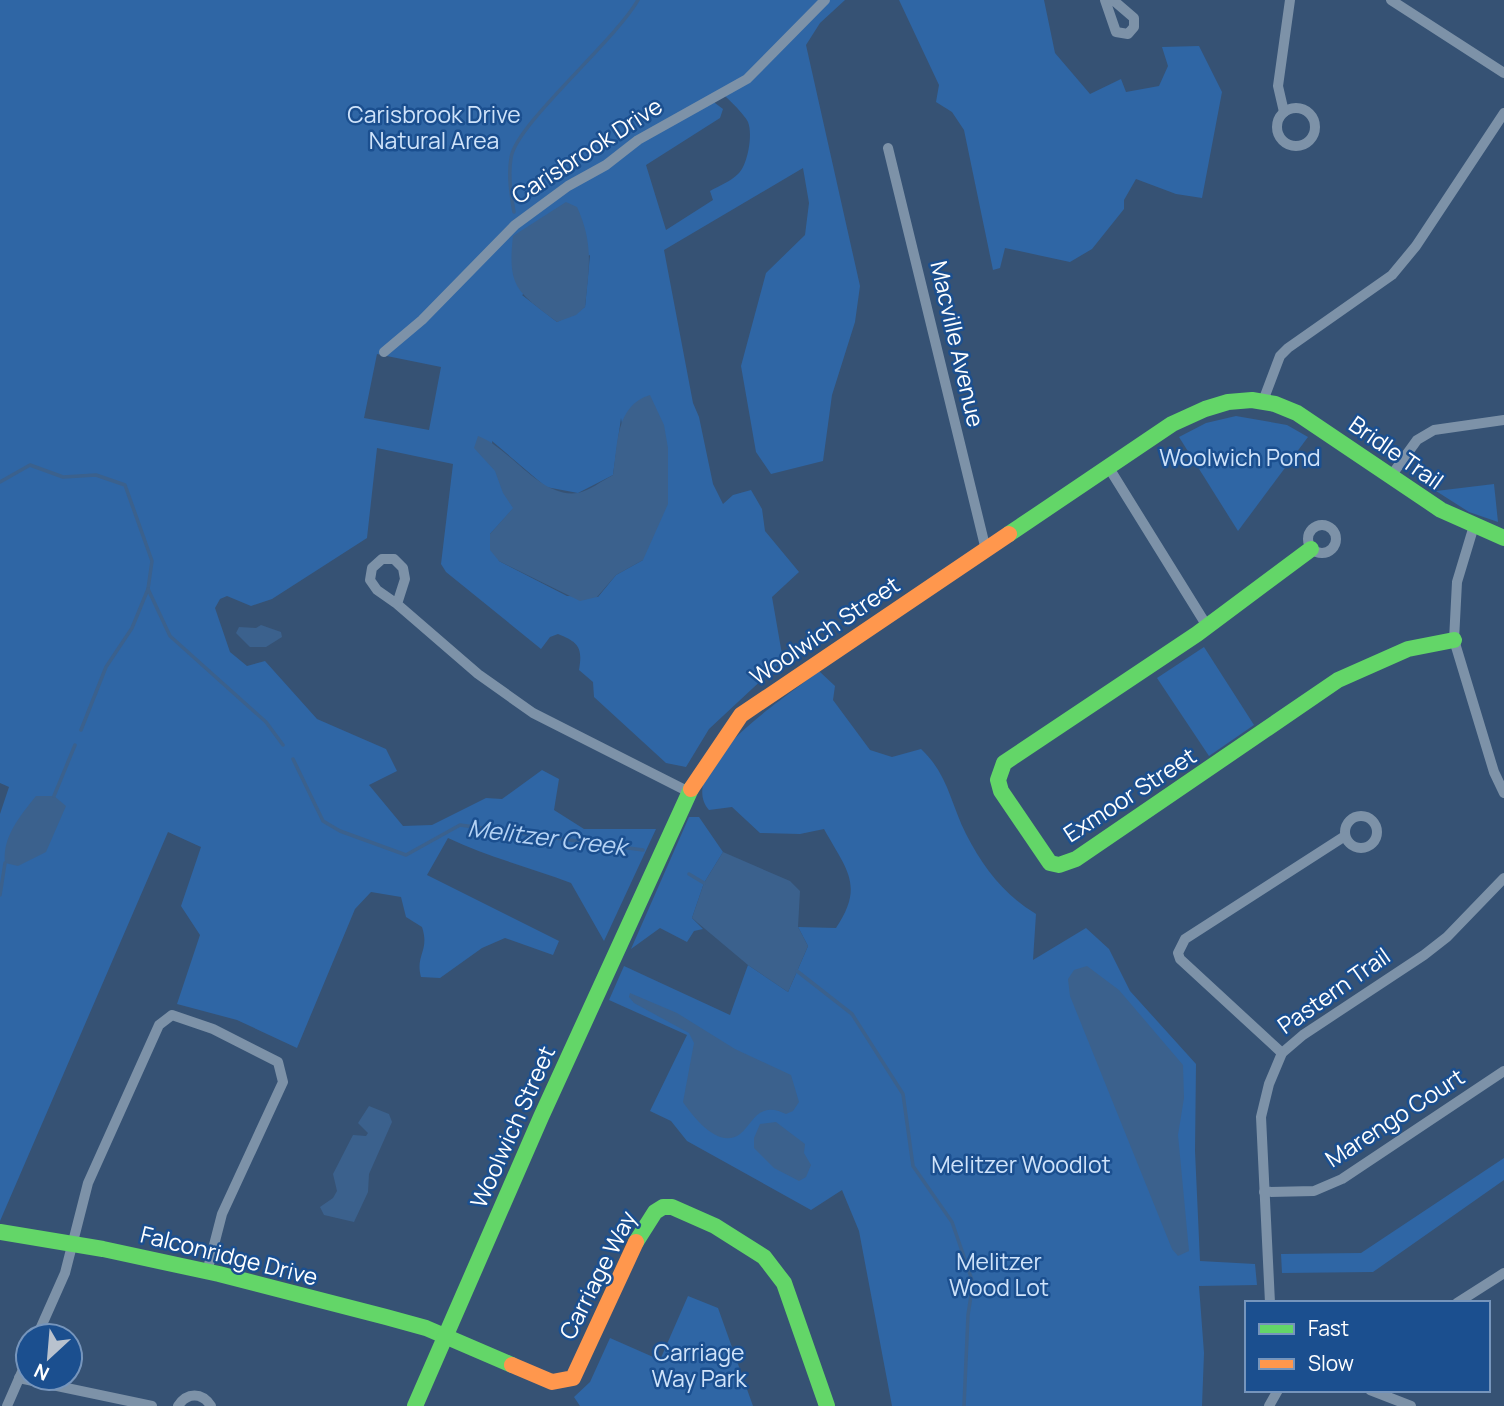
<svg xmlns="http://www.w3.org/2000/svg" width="1504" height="1406" font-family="Manrope,sans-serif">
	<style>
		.green { fill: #2f66a5; fill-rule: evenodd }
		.water { fill: #3b618d }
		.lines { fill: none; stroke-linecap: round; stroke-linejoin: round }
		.stream { stroke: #3b618d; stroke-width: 3.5 }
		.street { stroke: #7d92a8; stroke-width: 10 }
		.fast { stroke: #63d668; stroke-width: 16 }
		.slow { stroke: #ff974d; stroke-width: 16 }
		.labels { text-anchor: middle; stroke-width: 5; stroke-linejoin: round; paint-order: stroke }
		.park-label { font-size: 23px; fill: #cfe3fa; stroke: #1b4f8f }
		.street-label { font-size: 23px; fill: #fff; stroke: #1b4f8f }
		.water-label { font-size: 24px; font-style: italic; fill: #b5d3f5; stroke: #1b4f8f }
	</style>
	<rect width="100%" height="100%" fill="#365274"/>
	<g class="green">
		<path d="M0,0H845L820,23L806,45L860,286L855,322L832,395L823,461L771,474L756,452L741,366L766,273L805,235L809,203L803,168L664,250L693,403L699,417L713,484L723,504L733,495L751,490L762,509L765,531L799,572L772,597L783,660L709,729L686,767L666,763L594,697L593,682L579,670C583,647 578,642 558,634L550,637L541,649L446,572L441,564L453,464L377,448L367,538L272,599L251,606L227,596L220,599L215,608L230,652L247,666L265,661L317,719L386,749L397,771L369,785L403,826L432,825L486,798L502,799L542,770L559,779L554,810L584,829H656L604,941L571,883C530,867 487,857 448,838L427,875L559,941L553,955L505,938L482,948L440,978L421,977C415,955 430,951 422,927L406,917L401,897L371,892L355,909L297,1048L237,1020L177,1004L200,935L181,906L201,847L168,832L0,1221V814L9,787L0,783ZM719,91C726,96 745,115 748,122C753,134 748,165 738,174C731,181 719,186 710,191L713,200L666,230L646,165L720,118L723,109L707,97ZM590,255L585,307L557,322L522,295ZM377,354L441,367L429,430L364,418ZM621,418L643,560L616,575L598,597L567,596L499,561L490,534L514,508C498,486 494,467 492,441L546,487L578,493L613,475Z"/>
		<polygon points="899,0 1044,0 1055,53 1090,94 1121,79 1126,92 1159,86 1168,66 1162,47 1199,46 1222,92 1202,198 1176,194 1136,179 1124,200 1124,209 1092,249 1070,262 1005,248 1000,268 993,270 964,130 952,112 936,102 939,85"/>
		<polygon points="1236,416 1287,425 1308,437 1238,531 1179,437 1206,423"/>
		<polygon points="1494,484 1498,522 1469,512 1436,491"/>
		<polygon points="1204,647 1254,725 1209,756 1157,678"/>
		<path d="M819,671L835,686L833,700L870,750L892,757L921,749C948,774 950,802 966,834C983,867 1004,895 1036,914L1033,960L1086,928L1109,949L1130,991L1196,1064L1195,1151L1200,1261L1255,1264L1257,1285L1199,1286L1204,1353L1202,1406H892L859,1231L842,1190L811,1210L687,1141L671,1121L650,1111L687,1035L609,1000L624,966L730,1015L748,965L788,992L808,946L798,927L836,928C865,885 846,869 824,829L800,834L760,833L732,807L709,810C673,768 791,694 819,671Z"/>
		<polygon points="689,817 699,817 723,852 704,883 692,918 703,929 694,931 687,942 660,928 631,949"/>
		<polygon points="1504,1158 1504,1180 1373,1272 1282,1273 1281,1254 1361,1253"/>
		<polygon points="688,1296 718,1308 753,1406 580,1406 574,1397 590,1382 610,1338 660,1360"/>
	</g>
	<g class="water">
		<path d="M566,202L577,207C594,244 589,268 585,307L576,315L557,322C518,292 507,288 513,236Z"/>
		<path d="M650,395L664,425L668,448V504L643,560L616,575L597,597L580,601L499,561L490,550V534L513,508L503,493L495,471L474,448L478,436C511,448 540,499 578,493C589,491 603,480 613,475C618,444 615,406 650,395Z"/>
		<polygon points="261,625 281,632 282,637 266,647 250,647 236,633 239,627 256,628"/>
		<path d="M36,796H54L66,806L46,852L18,866L5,863C2,837 20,816 36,796Z"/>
		<polygon points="723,852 790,881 800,891 798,927 808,946 788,992 748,965 692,918 704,883"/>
		<polygon points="1087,966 1119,990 1183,1065 1184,1098 1178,1135 1189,1251 1178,1256 1172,1249 1070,996 1068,979 1074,970"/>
		<path d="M630,993L677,1013L735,1049L791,1075L799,1102L793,1111L786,1114C779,1111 772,1108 764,1111C753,1115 749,1127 740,1134C719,1150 693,1117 683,1102L694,1043L689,1033L634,1003L629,997Z"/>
		<polygon points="369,1106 389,1114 392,1122 369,1174 368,1192 354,1222 324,1215 320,1207 333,1198 337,1191 333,1174 353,1135 366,1136 368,1133 358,1123"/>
		<polygon points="776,1122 805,1144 804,1153 811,1165 806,1177 799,1181 774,1168 754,1148 754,1138 760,1124"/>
	</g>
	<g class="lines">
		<g class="stream">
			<path d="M514,212C511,196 508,175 511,158C515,125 615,41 638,0"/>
			<polyline points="0,482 30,465 63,477 96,475 125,485 152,561 148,589 132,628 106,667 81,730"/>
			<polyline points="148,589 170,636 266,722 283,745"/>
			<polyline points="293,759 323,821 340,831 406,855 460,825 643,850"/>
			<polyline points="54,796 75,745"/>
			<polyline points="689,874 704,883"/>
			<polyline points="0,895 5,863"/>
			<polyline points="797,971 852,1014 903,1094 913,1166 952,1222 973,1283 968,1315 964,1406"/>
		</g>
		<g class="street">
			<polyline points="1105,0 1116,32 1128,34 1134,27 1134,18 1113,0"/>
			<polyline points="1391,0 1504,73"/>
			<circle cx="1296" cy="127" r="19"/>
			<polyline points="1284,112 1278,86 1290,0"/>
			<polyline points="888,148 986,550"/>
			<polyline points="384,352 422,320 515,225 568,186 606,165 638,140 747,79 825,0"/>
			<polyline points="1263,401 1280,356 1288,348 1392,275 1416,246 1504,113"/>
			<polyline points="1109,468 1207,626"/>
			<polyline points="1391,476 1417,440 1434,430 1504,420"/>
			<circle cx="1322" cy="539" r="14"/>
			<polyline points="1473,529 1457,582 1454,640 1494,772 1504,793"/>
			<polyline points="397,604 405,579 403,568 394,559 382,559 372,568 370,580 377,590 397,604 478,674 533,713 689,792"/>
			<circle cx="1361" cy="832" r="16"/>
			<polyline points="1282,1053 1180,959 1178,953 1185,939 1345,836"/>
			<polyline points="1264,1192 1314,1191 1342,1179 1504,1071"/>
			<polyline points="1270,1303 1261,1117 1269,1084 1282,1053 1303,1035 1424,955 1447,937 1504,878"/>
			<polyline points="1457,1303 1504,1273"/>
			<polyline points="37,1336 65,1273 88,1183 159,1025 172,1015 213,1029 278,1062 283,1082 222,1214 207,1272"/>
			<polyline points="19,1378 152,1406"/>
			<polyline points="1370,1390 1411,1406"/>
			<polyline points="7,1406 28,1358"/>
			<path d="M178,1406C187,1392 202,1392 211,1406"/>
			<polyline points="1269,1406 1278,1390"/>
		</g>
		<g class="fast">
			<polyline points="1009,534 1172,424 1205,409 1228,402 1252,400 1275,404 1297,413 1441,510 1504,538"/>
			<polyline points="1311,549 1197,634 1004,763 998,780 1001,791 1050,863 1059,865 1076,859 1338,680 1408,649 1454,640"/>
			<polyline points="0,1232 103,1249 219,1274 386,1317 426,1328 512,1365"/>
			<polyline points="636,1242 655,1212 663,1207 672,1207 715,1226 764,1257 784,1283 827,1406"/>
			<polyline points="415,1406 541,1117 691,789"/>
		</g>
		<g class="slow">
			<polyline points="691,789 741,715 1009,534"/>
			<polyline points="512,1365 552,1382 573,1378 636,1242"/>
		</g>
	</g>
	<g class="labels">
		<g class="park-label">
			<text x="434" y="123">Carisbrook Drive<tspan x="434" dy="26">Natural Area</tspan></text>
			<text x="1240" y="466">Woolwich Pond</text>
			<text x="1021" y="1173">Melitzer Woodlot</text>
			<text x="999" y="1270">Melitzer<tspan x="999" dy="26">Wood Lot</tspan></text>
			<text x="699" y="1361">Carriage<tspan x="699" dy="26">Way Park</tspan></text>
		</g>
		<g class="street-label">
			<text transform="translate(587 151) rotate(-33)" y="8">Carisbrook Drive</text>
			<text transform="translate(957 344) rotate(77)" y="8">Macville Avenue</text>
			<text transform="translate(1396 453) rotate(35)" y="8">Bridle Trail</text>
			<text transform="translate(825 631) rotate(-34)" y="8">Woolwich Street</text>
			<text transform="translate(1130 795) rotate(-33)" y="8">Exmoor Street</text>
			<text transform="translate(1334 991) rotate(-35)" y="8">Pastern Trail</text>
			<text transform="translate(1395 1118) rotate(-33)" y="8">Marengo Court</text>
			<text transform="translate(513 1127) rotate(-66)" y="8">Woolwich Street</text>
			<text transform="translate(229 1256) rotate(14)" y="8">Falconridge Drive</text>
			<text transform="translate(598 1275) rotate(-63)" y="8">Carriage Way</text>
		</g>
		<g class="water-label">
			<text transform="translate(547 838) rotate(7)" y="8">Melitzer Creek</text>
		</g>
	</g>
	<rect x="1245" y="1301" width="245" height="91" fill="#1b4f8f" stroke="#7695bc" stroke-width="2"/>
	<rect x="1259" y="1324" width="35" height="10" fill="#63d668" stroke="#7695bc" stroke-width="2"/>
	<text x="1308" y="1336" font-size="21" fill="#ffffff">Fast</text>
	<rect x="1259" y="1359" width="35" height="10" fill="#ff974d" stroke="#7695bc" stroke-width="2"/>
	<text x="1308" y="1371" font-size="21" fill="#ffffff">Slow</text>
	<g transform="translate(49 1357) rotate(206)"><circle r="33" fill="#1b4f8f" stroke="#7695bc" stroke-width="2"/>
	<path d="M0-5L12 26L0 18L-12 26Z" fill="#b9c2ce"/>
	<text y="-10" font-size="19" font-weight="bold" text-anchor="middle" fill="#ffffff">N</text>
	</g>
</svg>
